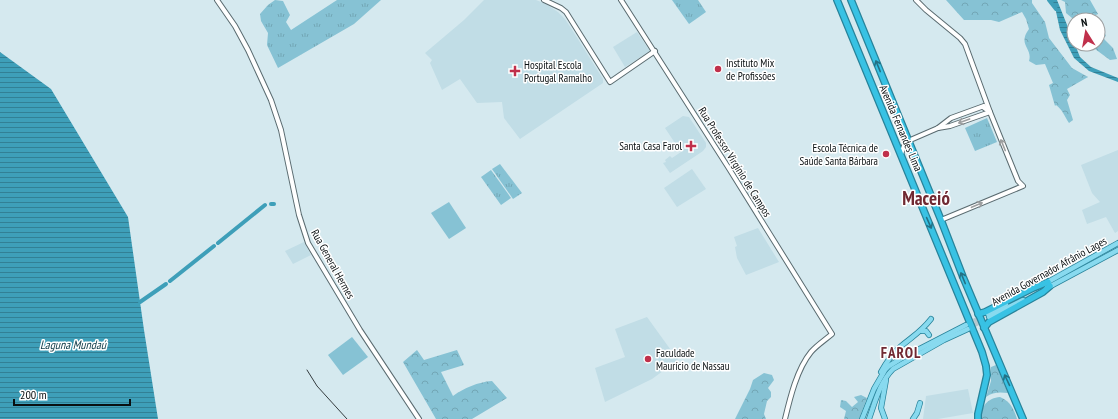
<svg xmlns="http://www.w3.org/2000/svg" width="1118" height="419" font-family="'PT Sans Narrow',sans-serif">
	<style>
		.built { fill: #c1dde6 }
		.grass { fill: url(#grass-tufts) }
		.forest { fill: url(#forest-crowns) }
		.pitch { fill: #86c2d4 }
		.water { fill: url(#water-rules) }
		.lines { fill: none; stroke-linecap: round; stroke-linejoin: round }
		.canal { stroke: #3e9fb9; stroke-width: 4 }
		.primary-tunnel { stroke: #b6c8ce; stroke-width: 4.5; stroke-dasharray: 4.5 2; stroke-linecap: butt }
		.secondary-casing { stroke: #5a6b70; stroke-width: 6 }
		.primary-casing { stroke: #28839a; stroke-width: 6 }
		.highway-casing { stroke: #28839a; stroke-width: 8 }
		.secondary { stroke: #fff; stroke-width: 4 }
		.primary { stroke: #88daef; stroke-width: 4.5 }
		.highway { stroke: #38c2e4; stroke-width: 5.5 }
		.tram { stroke: #343c3f; stroke-width: 1 }
		.oneway { stroke: #237185 }
		.oneway2 { stroke: #9d9fa0 }
		.poi-dot { fill: #c0304b; stroke: #fff; stroke-width: 1.5 }
		.labels { text-anchor: middle; stroke-width: 3; stroke-linejoin: round; paint-order: stroke }
		.poi-label { font-size: 11px; fill: #090f11; stroke: #fff; text-anchor: start }
		.street-label { font-size: 11px; fill: #090f11; stroke: #fff }
		.water-label { font-size: 12px; font-style: italic; fill: #16414d; stroke: #fff }
		.district-label { font-size: 15px; font-weight: bold; letter-spacing: 1px; fill: #702932; stroke: #fff }
		.town-label { font-size: 19px; font-weight: bold; fill: #702932; stroke: #fff }
	</style>
	<defs>
		<pattern id="grass-tufts" width="24" height="20" patternUnits="userSpaceOnUse"><rect width="24" height="20" fill="#86c2d4"/><path d="M3 7l-1-3M5 7V3M7 7l1-3M15 17l-1-3M17 17v-4M19 17l1-3" fill="none" stroke="#72a6b5"/></pattern>
		<pattern id="forest-crowns" width="20" height="18" patternUnits="userSpaceOnUse"><rect width="20" height="18" fill="#86c2d4"/><path d="M2 6a3 3 0 1 1 6 0M12 15a3 3 0 1 1 6 0" fill="none" stroke="#72a6b5"/></pattern>
		<pattern id="water-rules" width="6" height="5" patternUnits="userSpaceOnUse"><rect width="6" height="5" fill="#3e9fb9"/><path d="M0 2.5h6" fill="none" stroke="#328095"/></pattern>
	</defs>
	<rect width="100%" height="100%" fill="#d5e9ef"/>
	<g class="built">
		<polygon points="484,0 536,0 546,4 558,12 565,19 571,28 603,79 603,83 520,139 504,118 502,102 477,103 460,79 442,90 430,63 432,60 425,53 464,20"/>
		<polygon points="637,32 650,51 625,67 613,47"/>
		<polygon points="683,116 689,117 706,143 706,147 703,151 670,173 663,163 666,162 665,160 670,156 672,158 681,152 665,128"/>
		<polygon points="1118,150 1118,231 1115,233 1106,217 1087,224 1082,210 1100,202 1092,193 1081,165"/>
		<polygon points="692,169 706,189 677,207 664,188"/>
		<polygon points="758,228 779,262 746,275 737,258 735,247 737,246 734,237"/>
		<polygon points="304,242 311,255 293,264 285,251"/>
		<polygon points="647,317 678,360 652,379 605,402 595,368 625,357 615,329"/>
		<polygon points="968,389 973,413 938,419 923,419 926,396"/>
	</g>
	<g class="grass">
		<polygon points="275,0 283,1 290,15 286,22 291,30 337,0 381,0 354,24 278,68 267,45 268,33 261,21 260,14 268,5"/>
		<polygon points="672,0 698,0 706,12 689,24"/>
		<polygon points="987,118 997,142 975,151 965,128"/>
		<polygon points="500,164 522,193 513,199 492,169"/>
		<polygon points="491,170 511,198 501,205 481,177"/>
	</g>
	<g class="forest">
		<path d="M946,0H1032V3L1045,22L1049,38L1072,68L1088,77L1067,89L1070,95L1067,100L1073,120L1069,123C1065,117 1062,109 1056,105L1055,106L1049,85L1053,83L1045,64L1036,65L1029,61C1033,48 1017,45 1029,29L1026,19L1022,12L999,22L991,20H964Z"/>
		<polygon points="1061,0 1090,0 1098,14 1087,19 1088,20 1074,20 1074,22 1072,18 1066,13 1065,2"/>
		<polygon points="1098,28 1103,29 1106,36 1103,38 1113,48 1117,59 1110,60 1095,49 1091,44 1098,44"/>
		<path d="M417,350L424,360L457,350L464,365L441,372L453,396C464,388 478,382 492,381L507,398L472,419H436L403,362Z"/>
		<path d="M996,365L1008,393C999,392 993,392 986,397L991,381V367Z"/>
		<polygon points="764,373 772,375 774,380 768,388 771,392 771,397 767,401 764,414 766,419 735,419 750,389 753,380"/>
		<polygon points="861,395 867,398 859,419 844,419 846,411 840,407 841,400 846,401 852,407 858,402 854,397"/>
		<path d="M1000,397C1010,401 1014,409 1017,419H982C980,406 988,398 1000,397Z"/>
	</g>
	<g class="pitch">
		<polygon points="449,202 466,228 449,239 431,213"/>
		<polygon points="352,337 368,357 343,375 328,355"/>
	</g>
	<g class="water">
		<polygon points="1049,0 1057,0 1080,57 1091,67 1118,78 1118,82 1089,71 1074,58 1060,30 1055,7"/>
		<polygon points="0,52 51,89 128,217 144,330 158,419 0,419"/>
	</g>
	<g class="lines">
		<g class="canal">
			<polyline points="1049,0 1056,9"/>
			<polyline points="271,204 274,204"/>
			<polyline points="218,243 265,205"/>
			<polyline points="170,281 214,246"/>
			<polyline points="140,302 166,284"/>
		</g>
		<g class="primary-tunnel">
			<polyline points="968,324 988,314"/>
			<polyline points="969,328 989,317"/>
		</g>
		<defs>
			<g id="secondary">
				<polyline points="217,0 235,26 248,50 271,100 281,130 299,215 308,243 360,330 419,419"/>
				<polyline points="544,0 561,8 566,12 610,82 655,51"/>
				<path d="M621,0L728,167L832,334C825,340 817,345 811,352C797,369 790,398 785,419"/>
				<polyline points="916,0 926,10 960,38 965,44 990,112 950,126 938,128"/>
				<polyline points="901,154 904,146 908,141 938,128 951,118 984,106"/>
				<polyline points="941,220 1023,186 1018,181 990,112 983,107"/>
			</g>
			<g id="primary">
				<polyline points="1046,283 1118,243"/>
				<polyline points="1047,288 1118,250"/>
				<polyline points="988,314 1006,304"/>
				<polyline points="989,317 1023,300"/>
				<polyline points="922,331 926,331 929,335"/>
				<path d="M881,372C886,363 892,354 900,347C913,336 921,332 931,319"/>
				<polyline points="862,419 874,389 885,370 889,366 902,358 966,325"/>
				<path d="M869,419C875,402 880,382 893,369L944,340L968,329"/>
				<polyline points="885,419 881,408 886,380"/>
				<polyline points="913,419 917,413 920,403"/>
			</g>
			<g id="highway">
				<polyline points="837,0 982,352 986,366 987,375 978,414 978,419"/>
				<polyline points="851,0 941,220 963,277 1023,419"/>
				<polyline points="978,314 985,312 1033,288 1048,282"/>
				<polyline points="984,328 989,322 1043,292 1050,286"/>
			</g>
		</defs>
		<use href="#secondary" class="secondary-casing"/>
		<use href="#primary" class="primary-casing"/>
		<use href="#highway" class="highway-casing"/>
		<use href="#secondary" class="secondary"/>
		<use href="#primary" class="primary"/>
		<use href="#highway" class="highway"/>
		<polyline class="tram" points="307,370 317,386 347,419"/>
	</g>
	<defs><path id="oneway-shaft" d="M-6 0H5M1.5-3L5.5 0L1.5 3" fill="none" stroke-width="1.6" stroke-linecap="round" stroke-linejoin="round"/></defs>
	<g class="oneway">
		<use href="#oneway-shaft" transform="translate(878 66) rotate(-112)"/>
		<use href="#oneway-shaft" transform="translate(929 223) rotate(66)"/>
		<use href="#oneway-shaft" transform="translate(963 278) rotate(-112)"/>
		<use href="#oneway-shaft" transform="translate(1007 380) rotate(-115)"/>
	</g>
	<g class="oneway2">
		<use href="#oneway-shaft" transform="translate(964 121) rotate(160)"/>
		<use href="#oneway-shaft" transform="translate(1003 145) rotate(-112)"/>
		<use href="#oneway-shaft" transform="translate(977 205) rotate(-23)"/>
	</g>
	<g class="poi-dot">
		<circle cx="718" cy="69" r="4"/>
		<path d="M513 65h4v4h4v4h-4v4h-4v-4h-4v-4h4z"/>
		<path d="M689 140h4v4h4v4h-4v4h-4v-4h-4v-4h4z"/>
		<circle cx="886" cy="154" r="4"/>
		<circle cx="648" cy="359" r="4"/>
	</g>
	<g class="labels">
		<g class="poi-label">
			<text x="726" y="67">Instituto Mix<tspan x="726" dy="13">de Profissões</tspan></text>
			<text x="524" y="69">Hospital Escola<tspan x="524" dy="13">Portugal Ramalho</tspan></text>
			<text x="682" y="150" text-anchor="end">Santa Casa Farol</text>
			<text x="878" y="152" text-anchor="end">Escola Técnica de<tspan x="878" dy="13">Saúde Santa Bárbara</tspan></text>
			<text x="656" y="357">Faculdade<tspan x="656" dy="13">Maurício de Nassau</tspan></text>
		</g>
		<g class="street-label">
			<text transform="translate(901 128) rotate(67)" y="4">Avenida Fernandes Lima</text>
			<text transform="translate(735 162) rotate(58)" y="4">Rua Professor Virgínio de Campos</text>
			<text transform="translate(333 264) rotate(61)" y="4">Rua General Hermes</text>
			<text transform="translate(1049 271) rotate(-29)" y="4">Avenida Governador Afrânio Lages</text>
		</g>
		<g class="water-label">
			<text x="73" y="349">Laguna Mundaú</text>
		</g>
		<g class="district-label">
			<text x="901" y="358">FAROL</text>
		</g>
		<g class="town-label">
			<text x="926" y="205">Maceió</text>
		</g>
	</g>
	<g transform="translate(1086 32) rotate(349)"><circle r="19" fill="#ffffff" stroke="#9d9fa0"/>
	<path d="M0-3L7 15L0 10L-7 15Z" fill="#c0304b"/>
	<text y="-6" font-size="11" font-weight="bold" text-anchor="middle" fill="#090f11">N</text>
	</g>
	<path d="M14 399v6h116v-6" fill="none" stroke="#090f11" stroke-width="2"/>
	<text x="20" y="399" font-size="12" fill="#090f11" stroke="#ffffff" stroke-width="3" paint-order="stroke">200 m</text>
</svg>
